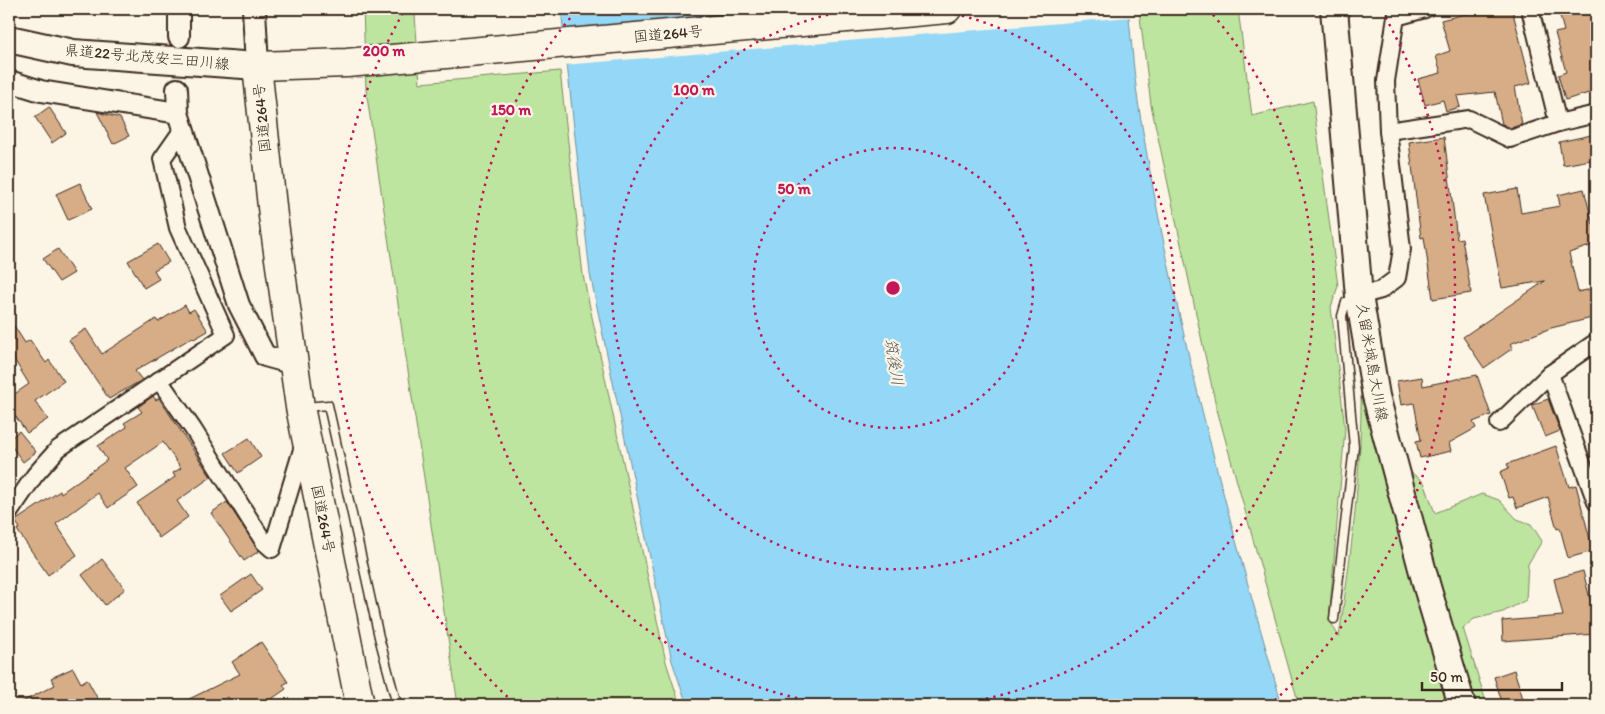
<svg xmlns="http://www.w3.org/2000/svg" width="1605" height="714" font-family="Itim,'Klee One',sans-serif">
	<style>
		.green { fill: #bde5a0; stroke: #7c885f }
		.water { fill: #94d7f6; stroke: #7092a0 }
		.pier { fill: #fcf5e5 }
		.building { fill: #d7ad88; stroke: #3b2a1e }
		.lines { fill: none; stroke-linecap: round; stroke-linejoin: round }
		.service-casing { stroke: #3b2a1e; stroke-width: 11 }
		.minor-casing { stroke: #3b2a1e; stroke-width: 20 }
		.tertiary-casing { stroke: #3b2a1e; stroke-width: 24 }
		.secondary-casing { stroke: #3b2a1e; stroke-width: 26 }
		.primary-casing { stroke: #3b2a1e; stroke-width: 30 }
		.trunk-casing { stroke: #3b2a1e; stroke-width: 31 }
		.service { stroke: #fcf5e5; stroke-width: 8 }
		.minor { stroke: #fcf5e5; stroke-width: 16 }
		.tertiary { stroke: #fcf5e5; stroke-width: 20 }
		.secondary { stroke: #fcf5e5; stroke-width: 22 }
		.primary { stroke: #fcf5e5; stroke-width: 26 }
		.trunk { stroke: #fcf5e5; stroke-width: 28 }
		.ring { fill: none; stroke: #c2185b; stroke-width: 2.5; stroke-dasharray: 2.5 5 }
		.labels { text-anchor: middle; stroke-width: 4.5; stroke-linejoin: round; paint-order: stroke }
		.street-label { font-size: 15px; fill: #3b2a1e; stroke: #fcf5e5 }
		.water-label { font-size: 16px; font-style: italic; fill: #515554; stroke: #fcf5e5 }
		.centre { fill: #c2185b; stroke: #fcf5e5; stroke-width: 2.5 }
		.ring-label { font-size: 15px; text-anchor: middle; font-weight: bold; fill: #c2185b; stroke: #fcf5e5; stroke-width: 4.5; stroke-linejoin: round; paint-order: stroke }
	</style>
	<rect width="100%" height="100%" fill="#fcf5e5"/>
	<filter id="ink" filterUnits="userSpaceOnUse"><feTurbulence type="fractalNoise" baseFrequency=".02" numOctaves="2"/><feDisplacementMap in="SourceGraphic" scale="10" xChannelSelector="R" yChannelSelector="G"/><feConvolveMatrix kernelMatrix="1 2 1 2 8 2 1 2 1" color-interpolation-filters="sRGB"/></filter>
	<g filter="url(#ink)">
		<g class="green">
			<polygon points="363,9 490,9 415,15 420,83 560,71 583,275 666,662 680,705 458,705 366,90"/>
			<path d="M1139,9H1238L1252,116L1313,101L1338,286L1331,307L1345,429L1329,619L1339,637C1351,554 1362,471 1361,387L1451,705H1299L1216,406L1151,105Z"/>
			<polygon points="1406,469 1424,482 1435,513 1482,494 1499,500 1517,519 1531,524 1542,541 1528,564 1526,600 1503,612 1474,619 1463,628 1487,705 1474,705"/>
		</g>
		<path class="water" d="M561,9H1128C1132,44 1134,79 1140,114C1173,315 1226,510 1282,705H687L672,661L590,274Z"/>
		<polygon class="pier" points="839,9 1130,9 1131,17 564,65 561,33"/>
		<g class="building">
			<polygon points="1485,9 1512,9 1531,83 1515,87 1522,124 1511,128 1502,124 1495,92 1457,96 1460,107 1446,111 1443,100 1425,105 1418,79 1441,73 1436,56 1450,51 1441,20"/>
			<polygon points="1558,9 1596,9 1596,91 1565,100 1558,75 1566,72 1555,33 1564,31"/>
			<polygon points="49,107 66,133 52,143 35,117"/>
			<polygon points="97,112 120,118 129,136 113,144"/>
			<polygon points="1596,134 1596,159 1563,165 1559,142"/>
			<polygon points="1444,137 1457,239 1462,238 1471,293 1433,299 1424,237 1421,238 1409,142"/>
			<polygon points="80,183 92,209 68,220 56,194"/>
			<polygon points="1517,189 1521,213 1560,206 1558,195 1584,189 1593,225 1596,224 1596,244 1569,253 1578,292 1596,288 1596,317 1551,328 1510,344 1513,348 1484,368 1463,337 1545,281 1502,288 1484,195"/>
			<polygon points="158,244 169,262 154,270 159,279 144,288 128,261"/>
			<polygon points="58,249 74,273 59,282 43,259"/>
			<polygon points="185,305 189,312 194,309 208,331 194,339 193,337 135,371 142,380 109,399 69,340 86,329 102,354 156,319 158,322"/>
			<polygon points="9,318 25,343 30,340 46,363 49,360 64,381 35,401 48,419 27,433 9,407 9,398 29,384 9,351"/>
			<polygon points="1477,375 1491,415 1473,422 1476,428 1449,443 1451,451 1420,458 1416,441 1421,440 1414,403 1401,405 1397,381 1422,377 1423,386"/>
			<polygon points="153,396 156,400 159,398 211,477 177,501 188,517 159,538 137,503 175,477 173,473 181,468 163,442 125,468 138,487 108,508 98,493 56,524 77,555 48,575 17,530 20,528 15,521 60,491 61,493 107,460 98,446 127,427 124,423 142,412 138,407"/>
			<polygon points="1548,399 1560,431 1545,437 1532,405"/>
			<polygon points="19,431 36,452 23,462 9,443 9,439"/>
			<polygon points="249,438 261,457 238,473 225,453"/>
			<polygon points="1556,446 1569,487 1576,485 1593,551 1568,558 1560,528 1557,529 1548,497 1517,508 1513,497 1509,498 1500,472 1509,468 1507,464"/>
			<polygon points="227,502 259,551 244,561 211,513"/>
			<polygon points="102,559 125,589 105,605 82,575"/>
			<polygon points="1583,571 1592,607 1596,606 1596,634 1503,641 1502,621 1563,616 1554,579"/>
			<polygon points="251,574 262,590 231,611 220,596"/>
			<polygon points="261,642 288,682 283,685 286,689 263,705 233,705 228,697 212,705 177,705 240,674 232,662"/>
			<polygon points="73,668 81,683 87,679 101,705 16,705 55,685 51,678"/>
			<polygon points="1514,670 1525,705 1503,705 1494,677"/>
		</g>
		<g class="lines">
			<defs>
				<g id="service">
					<polyline points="305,407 328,405 379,637 397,705"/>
					<polyline points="1334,619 1354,447 1342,316 1346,302 1354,299"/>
				</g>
				<g id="minor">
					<polyline points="1530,9 1558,123"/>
					<polyline points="1388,131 1469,119 1510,139 1558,123 1596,114"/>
					<polyline points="1359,296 1381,290 1397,278 1402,249 1388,131 1386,81 1396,17 1425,9"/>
					<polyline points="1550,374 1596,502"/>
					<polyline points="159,380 193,429 264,542 272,549 304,443"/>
					<polyline points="1499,423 1550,374 1596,342"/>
					<polyline points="9,513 35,475 58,449 226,335 178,228 162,159 183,129"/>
				</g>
				<g id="tertiary">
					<polyline points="179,9 179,37"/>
					<polyline points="9,81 41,91 178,113"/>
					<polyline points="177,89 178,113 239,305 265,356 294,364"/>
				</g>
				<polyline id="secondary" points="254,9 257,66"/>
				<g id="primary">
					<polyline points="1334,9 1359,296 1376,396 1427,587 1462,705"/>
					<polyline points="9,39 73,53 257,66"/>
				</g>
				<polyline id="trunk" points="360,705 300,407 273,216 257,66 347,63 947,9"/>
			</defs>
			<use href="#service" class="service-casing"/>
			<use href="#minor" class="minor-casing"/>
			<use href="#tertiary" class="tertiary-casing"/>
			<use href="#secondary" class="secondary-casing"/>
			<use href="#primary" class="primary-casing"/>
			<use href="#trunk" class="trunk-casing"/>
			<use href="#service" class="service"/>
			<use href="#minor" class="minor"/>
			<use href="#tertiary" class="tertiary"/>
			<use href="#secondary" class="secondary"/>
			<use href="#primary" class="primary"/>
			<use href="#trunk" class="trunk"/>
		</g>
	</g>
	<g class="ring">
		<circle cx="893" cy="288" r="140"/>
		<path d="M925 9A281 281 0 1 1 861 9"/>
		<path d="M834 705A421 421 0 0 1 578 9M1208 9A421 421 0 0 1 952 705"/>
		<path d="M513 702A562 562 0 0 1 404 11M1382 11A562 562 0 0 1 1273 702"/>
	</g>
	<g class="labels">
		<g class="street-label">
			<text transform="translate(668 34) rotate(-5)" y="5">国道264号</text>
			<text transform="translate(147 57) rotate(5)" y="5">県道22号北茂安三田川線</text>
			<text transform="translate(262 118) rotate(-96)" y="5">国道264号</text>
			<text transform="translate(1372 362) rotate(80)" y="5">久留米城島大川線</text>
			<text transform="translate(323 519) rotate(79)" y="5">国道264号</text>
		</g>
		<g class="water-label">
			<text transform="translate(895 362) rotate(81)" y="6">筑後川</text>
		</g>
	</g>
	<circle cx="893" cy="288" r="8" class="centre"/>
	<g class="ring-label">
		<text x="384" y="56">200 m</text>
		<text x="694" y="95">100 m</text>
		<text x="511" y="115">150 m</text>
		<text x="794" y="194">50 m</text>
	</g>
	<rect width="1605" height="714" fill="none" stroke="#fcf5e5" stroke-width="30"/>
	<rect x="15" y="15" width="1575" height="684" fill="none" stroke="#3b2a1e" stroke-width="2" filter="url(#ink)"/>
	<path d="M1422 682v8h140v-8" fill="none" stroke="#3b2a1e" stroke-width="2.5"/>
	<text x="1430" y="682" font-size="15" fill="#3b2a1e" stroke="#fcf5e5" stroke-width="4" paint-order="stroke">50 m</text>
</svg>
